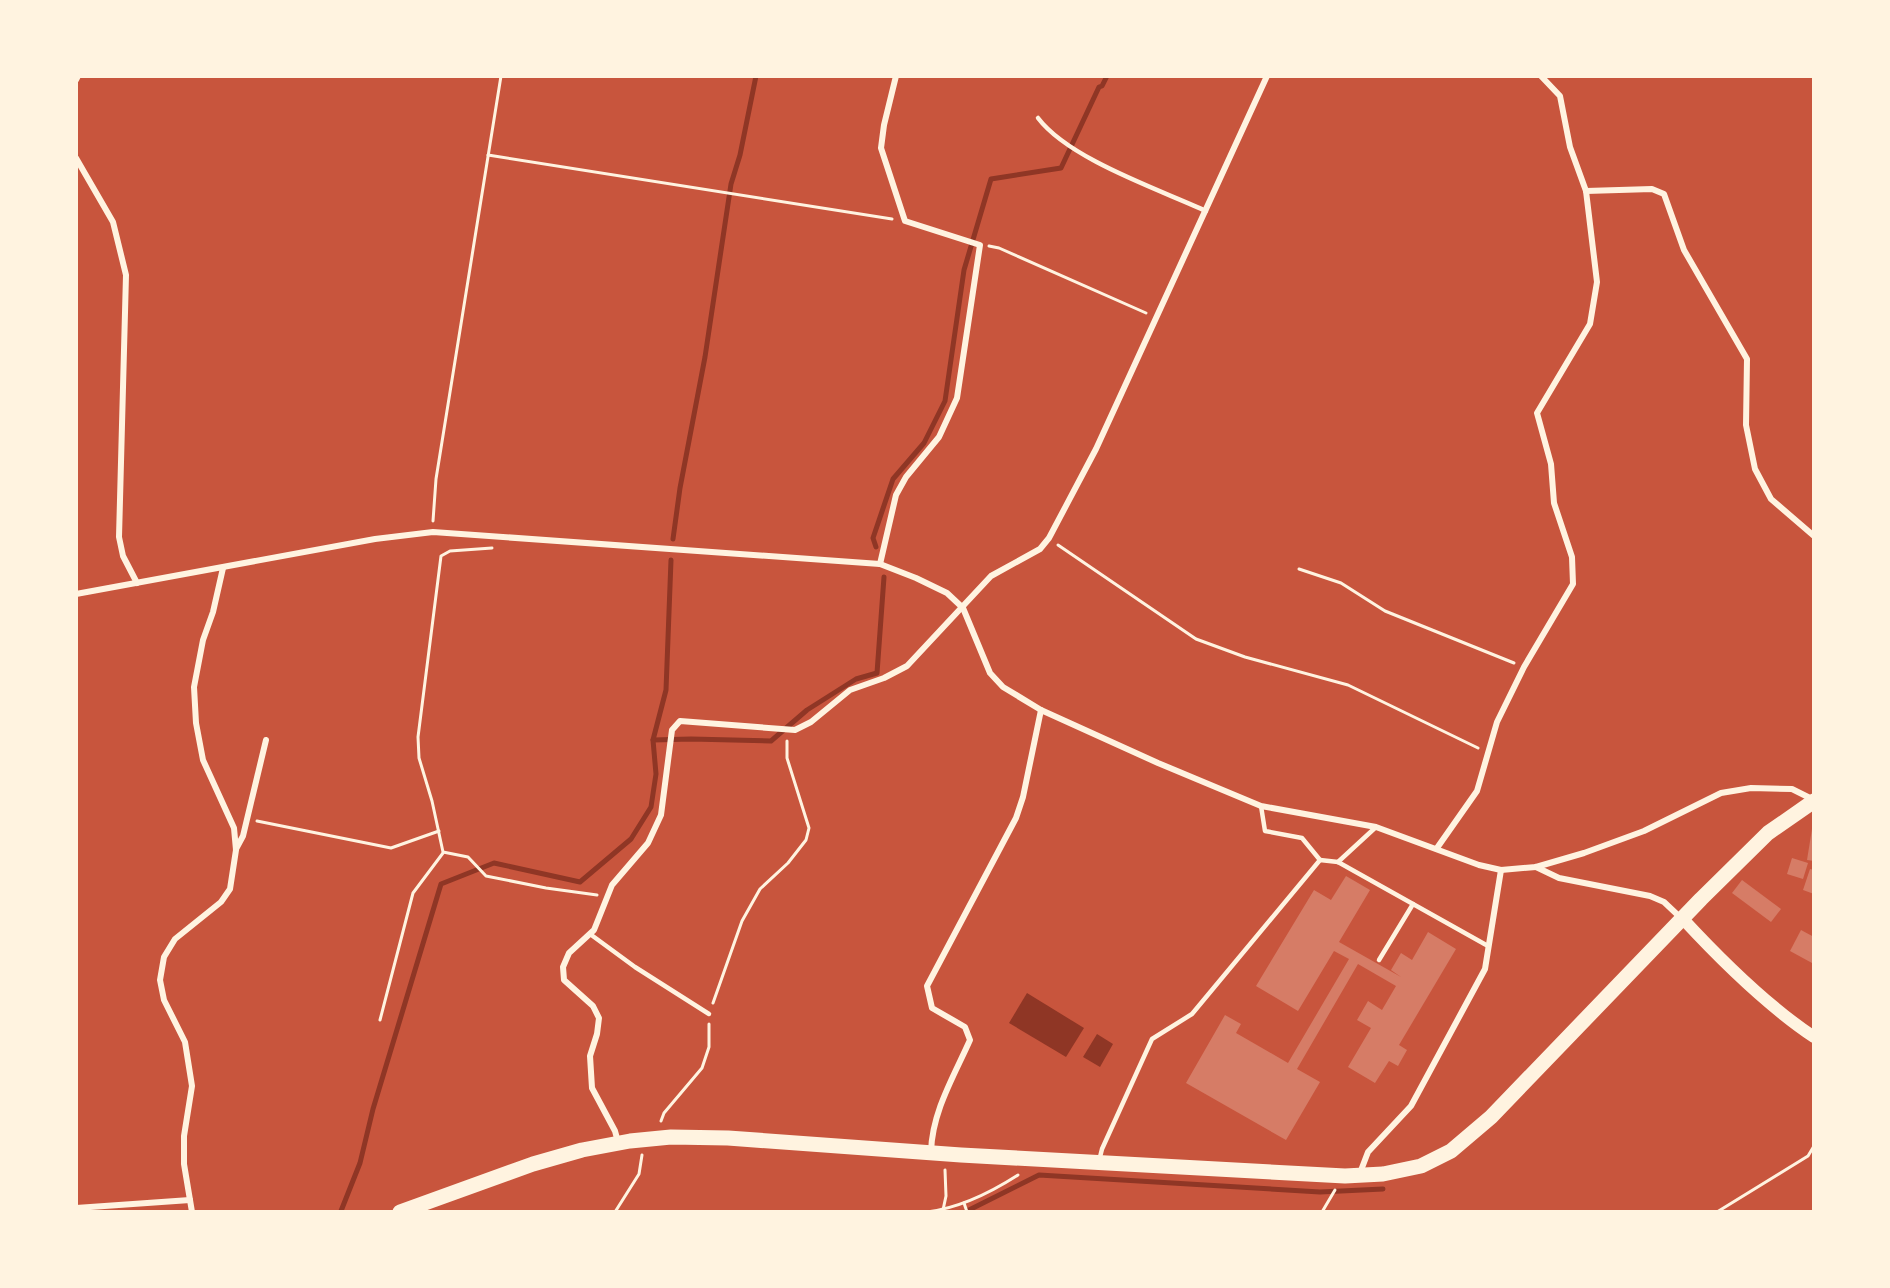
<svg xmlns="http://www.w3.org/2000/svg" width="1890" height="1288" font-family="Figtree,sans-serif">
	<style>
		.water { fill: #8f3625 }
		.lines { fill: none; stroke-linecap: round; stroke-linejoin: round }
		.stream { stroke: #8f3625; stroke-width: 5 }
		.building { fill: #d67c66 }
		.path { stroke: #fff3e0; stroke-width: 3 }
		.service { stroke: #fff3e0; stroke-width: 4.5 }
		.minor { stroke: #fff3e0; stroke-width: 6 }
		.secondary { stroke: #fff3e0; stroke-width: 12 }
		.primary { stroke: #fff3e0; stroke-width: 15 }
	</style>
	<rect width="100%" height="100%" fill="#c8553d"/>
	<g class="water">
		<polygon points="1027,993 1084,1028 1066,1057 1009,1023"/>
		<polygon points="1097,1034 1113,1044 1100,1067 1083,1057"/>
	</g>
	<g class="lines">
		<g class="stream">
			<polyline points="673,539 680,488 705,357 731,184 740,155 756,76"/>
			<polyline points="876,547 873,538 893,479 924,443 945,401 964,270 991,179 1061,168 1099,87 1102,86 1107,76"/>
			<polyline points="653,740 691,739 771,741 807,710 856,679 877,673 884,577"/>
			<polyline points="341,1211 360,1163 373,1109 441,884 494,863 580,882 631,839 651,807 656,774 653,740 666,690 671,560"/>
			<polyline points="965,1212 1039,1175 1320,1192 1383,1189"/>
		</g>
	</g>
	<g class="building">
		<polygon points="1812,829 1814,830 1814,861 1807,860"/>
		<polygon points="1792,858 1808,863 1803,879 1787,874"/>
		<polygon points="1810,869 1814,870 1814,894 1803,890"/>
		<polygon points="1346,876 1370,890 1339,942 1401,977 1391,970 1401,953 1412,960 1428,932 1456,949 1399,1045 1407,1050 1398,1066 1389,1061 1375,1083 1348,1067 1371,1028 1357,1020 1368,1001 1382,1010 1396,986 1358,964 1297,1069 1320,1082 1286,1140 1186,1083 1225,1015 1241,1024 1236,1033 1288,1063 1349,959 1334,951 1298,1011 1256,986 1314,890 1331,900"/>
		<polygon points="1742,880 1781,909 1771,922 1732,893"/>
		<polygon points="1801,930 1814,937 1814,960 1812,963 1790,951"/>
	</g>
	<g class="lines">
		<g class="path">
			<polyline points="488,155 892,219"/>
			<polyline points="989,246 999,248 1146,313"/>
			<polyline points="433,521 436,479 501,76"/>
			<polyline points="1058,545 1196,639 1245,657 1348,685 1478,748"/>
			<polyline points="492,548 450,551 441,556 418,737 419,758 432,801 443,852 468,857 486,876 546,888 597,895"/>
			<polyline points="1299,569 1341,583 1385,611 1514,663"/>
			<polyline points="257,821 391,848 439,831"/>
			<polyline points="713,1003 742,921 760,889 788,863 806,840 809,828 787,758 787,741"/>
			<polyline points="380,1020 413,893 443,853"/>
			<polyline points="661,1121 664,1113 702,1068 709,1047 709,1024"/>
			<polyline points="964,1203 967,1212"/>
			<polyline points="943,1210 946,1196 945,1170"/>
			<polyline points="615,1212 639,1174 642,1155"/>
			<path d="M927,1212C960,1208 990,1193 1018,1175"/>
			<polyline points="1322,1212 1335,1190"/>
			<polyline points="1717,1212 1808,1156 1814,1146"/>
		</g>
		<g class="service">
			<path d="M1038,118C1069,159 1158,189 1206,211"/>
			<polyline points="1261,806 1265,831 1302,838 1320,860"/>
			<polyline points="1338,862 1376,827"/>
			<polyline points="590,934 635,967 709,1014"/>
			<polyline points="1379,960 1413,904"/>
			<polyline points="1099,1161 1102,1149 1152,1039 1192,1014 1320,860 1338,862 1488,946"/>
		</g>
		<g class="minor">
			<polyline points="76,80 78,76"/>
			<polyline points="76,158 113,222 126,275 119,537 123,556 137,583"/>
			<polyline points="1586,191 1652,189 1664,194 1684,250 1747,359 1746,425 1755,469 1771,499 1814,536"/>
			<polyline points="880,564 896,495 906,477 939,437 957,398 980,245 905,221 881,148 884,125 896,76"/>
			<polyline points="76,594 375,539 433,532 880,564 916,578 947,593 963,608 990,673 1003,687 1041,710 1158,763 1261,806 1376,827 1479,865 1501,870 1536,867 1584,853 1644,831 1721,793 1751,788 1792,789 1812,799"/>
			<polyline points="1437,848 1477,791 1497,722 1524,667 1573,584 1572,557 1554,503 1551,464 1537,413 1590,324 1597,282 1586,191 1570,147 1560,96 1541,76"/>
			<polyline points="236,849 243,836 266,740"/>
			<polyline points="1536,867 1559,878 1650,896 1664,902 1682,919"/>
			<polyline points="618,1142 615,1131 592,1088 590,1056 597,1034 599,1018 593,1006 564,980 563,967 569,953 594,930 612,885 648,843 661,815 672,730 680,721 795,730 811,722 850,690 884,678 907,666 991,576 1040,549 1049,538 1096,449 1267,76"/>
			<path d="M931,1152C932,1112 954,1076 970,1040L965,1027L932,1008L927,986L1016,818L1023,797L1041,710"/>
			<polyline points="1360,1173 1368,1152 1411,1106 1485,969 1501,870"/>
			<polyline points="76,1208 190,1200"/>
			<polyline points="192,1212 184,1164 184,1136 192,1086 185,1042 164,1000 160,980 164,957 175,939 221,902 230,889 236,850 234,828 203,760 196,723 194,687 203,640 213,612 223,568"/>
		</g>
		<path class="secondary" d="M1683,919C1720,959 1769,1007 1814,1037"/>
		<polyline class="primary" points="400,1212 533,1164 582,1150 630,1141 671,1137 728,1138 961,1155 1345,1176 1383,1174 1421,1166 1451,1151 1491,1117 1701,899 1768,833 1814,801"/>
	</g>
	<rect width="1890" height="1288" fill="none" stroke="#fff3e0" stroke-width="156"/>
</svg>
